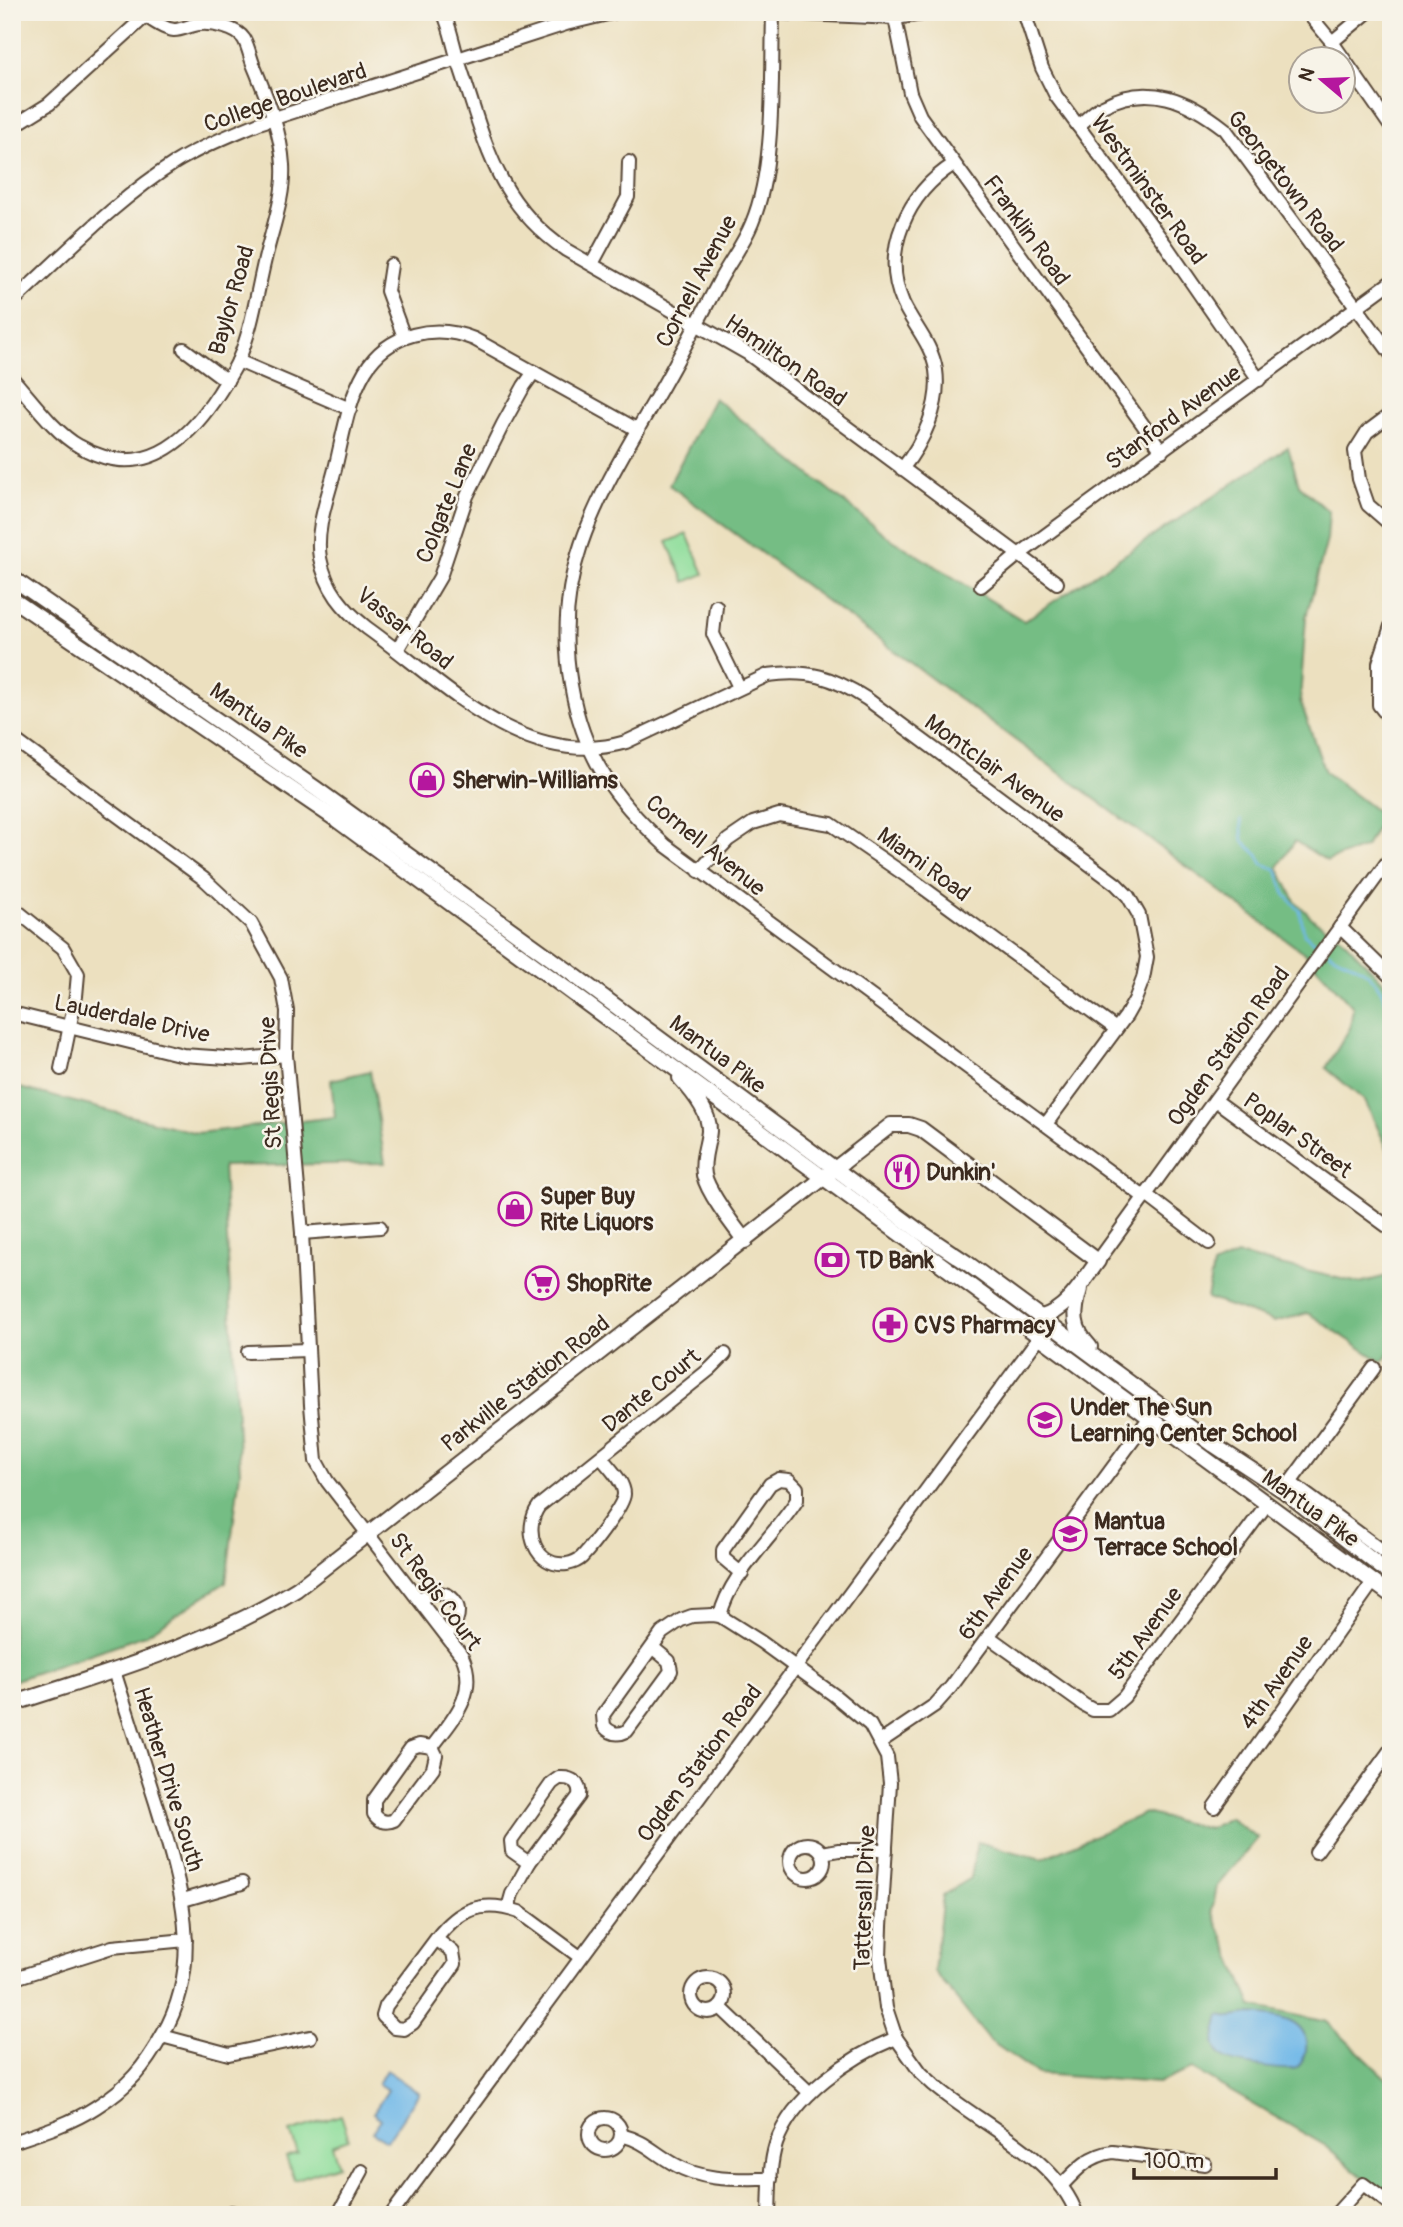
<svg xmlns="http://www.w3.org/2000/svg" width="1403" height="2227" font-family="Pangolin,sans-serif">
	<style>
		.green { fill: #90de9c; stroke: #66845d; stroke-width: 2 }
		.forest { fill: #74bd84; stroke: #587451; stroke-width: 2 }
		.water { fill: #70b8e8; stroke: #567183; stroke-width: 2 }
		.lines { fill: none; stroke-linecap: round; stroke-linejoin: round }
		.stream { stroke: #70b8e8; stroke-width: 2.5 }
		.minor-casing { stroke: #564536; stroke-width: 16 }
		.major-casing { stroke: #564536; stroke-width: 18 }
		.minor { stroke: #fff; stroke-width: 12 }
		.major { stroke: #fff; stroke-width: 14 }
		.labels { text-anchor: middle; stroke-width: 5; stroke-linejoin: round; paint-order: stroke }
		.street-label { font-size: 23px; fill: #3b2a1e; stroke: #f7f3e8 }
		.poi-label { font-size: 23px; font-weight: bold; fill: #3b2a1e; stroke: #f7f3e8; text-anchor: start }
	</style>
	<rect width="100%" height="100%" fill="#f7f3e8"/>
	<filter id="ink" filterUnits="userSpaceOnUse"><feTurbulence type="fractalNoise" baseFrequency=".0143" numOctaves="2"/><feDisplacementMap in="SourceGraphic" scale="14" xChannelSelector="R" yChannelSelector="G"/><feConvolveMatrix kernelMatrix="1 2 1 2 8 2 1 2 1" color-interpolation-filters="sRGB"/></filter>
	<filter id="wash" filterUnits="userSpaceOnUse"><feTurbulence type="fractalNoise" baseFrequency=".00686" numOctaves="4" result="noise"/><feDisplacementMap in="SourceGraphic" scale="28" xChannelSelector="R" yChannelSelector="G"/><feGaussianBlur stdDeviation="1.57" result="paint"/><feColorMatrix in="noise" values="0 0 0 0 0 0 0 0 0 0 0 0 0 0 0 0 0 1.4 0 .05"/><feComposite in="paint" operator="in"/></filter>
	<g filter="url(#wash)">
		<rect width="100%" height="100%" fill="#ece0bf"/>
		<g class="green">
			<polygon points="687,534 704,574 685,582 667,542"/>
			<polygon points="341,2115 349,2139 332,2145 338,2165 294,2180 286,2157 298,2153 290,2132"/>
		</g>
		<g class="forest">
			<polygon points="714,398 888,537 1024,621 1288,447 1299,485 1329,512 1327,540 1306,617 1300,700 1325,772 1383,816 1366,847 1327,861 1295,841 1278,867 1295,901 1315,921 1342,938 1391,990 1391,1156 1365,1101 1326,1068 1350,1028 1353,1007 1304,953 669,485"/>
			<polygon points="370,1071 385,1163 223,1166 240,1472 226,1582 145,1635 12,1681 12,1086 197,1133 335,1117 331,1080"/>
			<polygon points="1237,1255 1359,1283 1391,1275 1391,1352 1382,1362 1308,1313 1275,1322 1207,1298 1213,1266"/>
			<polygon points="1145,1813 1209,1829 1229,1818 1258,1838 1217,1886 1212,1911 1252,2006 1327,2022 1391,2083 1391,2201 1326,2146 1192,2069 1158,2083 1038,2074 989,2040 934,1971 943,1895 971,1878 977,1842 1042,1859"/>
		</g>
		<g class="water">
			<path d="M1251,2014C1273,2015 1310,2019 1306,2050C1305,2057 1302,2064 1296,2068C1288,2072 1235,2064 1226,2059C1220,2056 1216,2049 1214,2042L1220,2015L1232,2017Z"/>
			<polygon points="386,2070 419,2093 387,2141 372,2132 381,2119 373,2113 388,2090 378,2084"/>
		</g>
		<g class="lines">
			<g class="stream">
				<polyline points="1241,820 1243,841 1258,855 1263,864 1277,870 1285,894 1300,911 1304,934 1320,946"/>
				<path d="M1329,952C1338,959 1348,961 1358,967C1376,976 1387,998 1390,1017C1391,1030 1386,1042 1391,1055"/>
			</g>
		</g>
	</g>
	<g filter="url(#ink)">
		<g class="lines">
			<defs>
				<g id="minor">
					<path d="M443,12C451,28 453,46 459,63C485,140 495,202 566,250L747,353L1057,583"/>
					<polyline points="758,12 895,18 936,12"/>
					<polyline points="1024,12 1042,68 1056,96 1165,244 1259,380"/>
					<polyline points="1307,12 1332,42 1391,127"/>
					<path d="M773,14C771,76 776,166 752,223C744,243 731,260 721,278C699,320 677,362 653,403C598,498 551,570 571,685C583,755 613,798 665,845L1144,1197"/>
					<polyline points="895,18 910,93 920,116 1162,451"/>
					<polyline points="1332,42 1368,12"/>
					<path d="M1078,126C1086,120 1094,110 1103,106C1149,82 1188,100 1225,129L1391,354"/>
					<polyline points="12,127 49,104 150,12"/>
					<polyline points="592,264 628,197 629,162"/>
					<polyline points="391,265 387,291 404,337"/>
					<path d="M12,302C65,254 116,200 176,162C202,146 231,135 259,123L566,24L616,12"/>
					<polyline points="184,349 227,381"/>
					<polyline points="238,361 350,409"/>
					<path d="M12,378C31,399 55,433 79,446C141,482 186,444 219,393C225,383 233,372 238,361C252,329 257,292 265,259C272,229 285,196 283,165C281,130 266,96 253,64C250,56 248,46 244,39C237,28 213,23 200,24C192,24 183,30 174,30C164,29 154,22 146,16"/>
					<polyline points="1391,414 1367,432 1355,451 1359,479 1368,505 1391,525"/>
					<path d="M638,430L474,339C435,323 388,333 365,371C348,400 343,436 335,469C328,497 315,529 320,558C326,589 343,609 367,628C443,682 524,772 626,742L768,675C808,669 833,677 867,699L1116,884L1128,896L1139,915L1147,957L1143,979L1135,1000L1126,1016L1046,1124"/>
					<path d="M902,469C923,443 941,405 936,370C932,344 913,325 903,303C880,250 908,193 954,164"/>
					<polyline points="981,586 1017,556 1391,282"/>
					<polyline points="716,606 713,634 739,687"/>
					<polyline points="1391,626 1379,663 1379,705 1391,720"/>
					<polyline points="397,650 440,577 467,496 503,424 524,386 534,372"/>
					<path d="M12,738L204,879L251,923L281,978L287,1011L286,1055L302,1233L311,1405L316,1461L327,1481L462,1656C479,1693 453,1719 432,1747L419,1745L411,1748L374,1800V1814C379,1821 386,1824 394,1820L433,1768L436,1755L432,1747"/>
					<polyline points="699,871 728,840 753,823 779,815 831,824 914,881 1116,1029"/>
					<polyline points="12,907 63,948 78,974 76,996 61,1069"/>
					<polyline points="1340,927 1391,977"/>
					<polyline points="12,1013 183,1055 242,1059 286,1055"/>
					<polyline points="1215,1100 1391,1229"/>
					<polyline points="1145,1194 1209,1243"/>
					<polyline points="302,1233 380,1227"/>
					<polyline points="1098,1261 1391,857"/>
					<polyline points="248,1352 308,1350"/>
					<path d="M601,1457C608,1467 624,1481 624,1494C624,1506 591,1547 582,1557C578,1561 572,1563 567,1564C535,1568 522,1529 539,1506L710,1369L725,1354"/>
					<polyline points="1291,1483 1391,1557"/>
					<polyline points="1284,1491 1374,1368"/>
					<path d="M419,1600C448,1579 474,1610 446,1634"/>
					<path d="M720,1616C730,1573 774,1537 797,1500V1488L789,1480L779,1479L770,1484L723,1550V1558L742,1574"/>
					<polyline points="989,1637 1084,1705 1093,1710 1109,1710 1124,1697 1267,1504"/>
					<path d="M652,1647L669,1661L671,1671L627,1731C617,1736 610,1733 604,1726L603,1715L662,1633L681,1620L692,1616L713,1615L720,1616L761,1642L834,1695L870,1725L887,1757L890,1783L881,1926L880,1958L886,2008L896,2038L921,2073L934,2085C979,2124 1057,2157 1077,2215"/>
					<polyline points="880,1742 935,1705 951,1687 1150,1417"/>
					<path d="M559,1778C572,1777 581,1783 579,1796L529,1863L512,1851L511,1841L552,1783Z"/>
					<polyline points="1214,1807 1373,1582"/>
					<circle cx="807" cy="1861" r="17"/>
					<polyline points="1316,1852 1391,1749"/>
					<polyline points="822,1853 839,1850 886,1850"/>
					<polyline points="183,1900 242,1883"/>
					<polyline points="508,1908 512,1894 529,1863"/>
					<path d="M436,1939L453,1952L455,1964L413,2023L404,2029L395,2028L383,2016L386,2006L436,1939C459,1909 482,1899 519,1912L580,1957"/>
					<circle cx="708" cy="1995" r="17"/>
					<polyline points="12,1979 112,1947 186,1940"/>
					<polyline points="720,2007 810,2093"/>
					<polyline points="162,2036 229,2054 310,2037"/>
					<circle cx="605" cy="2134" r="16"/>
					<path d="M621,2135C645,2141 654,2153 674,2164C704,2182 738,2179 771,2179"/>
					<path d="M12,2142C40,2133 70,2124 96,2107C129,2086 144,2068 163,2034C206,1960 179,1879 156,1803C142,1759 128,1715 114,1671"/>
					<path d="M1062,2185C1077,2169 1090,2155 1113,2152L1205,2164"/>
					<polyline points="223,2215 231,2212 244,2215"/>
					<polyline points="338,2215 362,2171"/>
					<polyline points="391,2215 1040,1336"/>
					<path d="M769,2215C770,2192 769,2166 776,2144C792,2096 851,2056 896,2038"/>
					<polyline points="1335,2215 1363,2184 1391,2205"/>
				</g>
				<g id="major">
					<polyline points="12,578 315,788 567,970 919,1231 967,1263 1214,1445 1284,1491 1391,1575"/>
					<polyline points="12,599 337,820 1391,1595"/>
					<path d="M680,1078C692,1091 710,1112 709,1131C708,1145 701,1159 704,1175C708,1193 733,1225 745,1241"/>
					<path d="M1080,1289C1073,1313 1072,1328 1090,1347"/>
					<path d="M12,1704C110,1672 210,1643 297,1589L891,1125H909L921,1129L1098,1261C1082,1282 1068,1309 1042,1317"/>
				</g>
			</defs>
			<use href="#minor" class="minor-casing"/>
			<use href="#major" class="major-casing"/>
			<use href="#minor" class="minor"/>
			<use href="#major" class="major"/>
		</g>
	</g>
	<defs>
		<symbol id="shop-ring" viewBox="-11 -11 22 22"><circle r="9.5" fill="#f7f3e8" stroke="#b5179e" stroke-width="1.5"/><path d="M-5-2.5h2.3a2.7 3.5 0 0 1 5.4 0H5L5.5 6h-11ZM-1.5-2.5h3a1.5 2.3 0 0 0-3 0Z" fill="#b5179e"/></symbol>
		<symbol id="restaurant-ring" viewBox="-11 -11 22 22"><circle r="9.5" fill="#f7f3e8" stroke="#b5179e" stroke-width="1.5"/><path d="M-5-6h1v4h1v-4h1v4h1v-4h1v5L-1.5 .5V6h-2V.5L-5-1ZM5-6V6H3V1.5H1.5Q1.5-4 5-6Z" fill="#b5179e"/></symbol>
		<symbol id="bank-ring" viewBox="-11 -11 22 22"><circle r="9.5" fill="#f7f3e8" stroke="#b5179e" stroke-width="1.5"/><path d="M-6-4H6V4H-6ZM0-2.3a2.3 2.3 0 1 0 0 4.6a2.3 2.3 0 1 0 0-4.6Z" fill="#b5179e"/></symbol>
		<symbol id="supermarket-ring" viewBox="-11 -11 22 22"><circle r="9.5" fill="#f7f3e8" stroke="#b5179e" stroke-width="1.5"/><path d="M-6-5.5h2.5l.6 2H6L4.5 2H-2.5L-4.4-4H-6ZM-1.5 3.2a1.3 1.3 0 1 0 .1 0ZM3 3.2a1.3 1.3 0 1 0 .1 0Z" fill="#b5179e"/></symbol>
		<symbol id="pharmacy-ring" viewBox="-11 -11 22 22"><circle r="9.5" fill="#f7f3e8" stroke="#b5179e" stroke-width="1.5"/><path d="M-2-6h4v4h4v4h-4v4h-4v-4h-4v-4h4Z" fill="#b5179e"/></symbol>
		<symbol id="school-ring" viewBox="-11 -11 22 22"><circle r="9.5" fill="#f7f3e8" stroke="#b5179e" stroke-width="1.5"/><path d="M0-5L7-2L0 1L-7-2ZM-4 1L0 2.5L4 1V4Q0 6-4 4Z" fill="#b5179e"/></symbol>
	</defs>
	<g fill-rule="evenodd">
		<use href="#shop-ring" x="408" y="761" width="38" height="38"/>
		<use href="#restaurant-ring" x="883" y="1153" width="38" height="38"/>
		<use href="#shop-ring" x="496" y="1190" width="38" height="38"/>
		<use href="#bank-ring" x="813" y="1241" width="38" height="38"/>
		<use href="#supermarket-ring" x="523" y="1264" width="38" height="38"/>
		<use href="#pharmacy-ring" x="871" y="1306" width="38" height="38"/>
		<use href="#school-ring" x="1026" y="1401" width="38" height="38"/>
		<use href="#school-ring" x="1051" y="1515" width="38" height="38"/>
	</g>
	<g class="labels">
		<g class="street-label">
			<text transform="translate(285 97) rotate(-19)" y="8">College Boulevard</text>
			<text transform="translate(1286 181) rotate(52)" y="8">Georgetown Road</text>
			<text transform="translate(1149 189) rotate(54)" y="8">Westminster Road</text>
			<text transform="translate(1027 230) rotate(54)" y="8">Franklin Road</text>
			<text transform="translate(696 281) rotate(-62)" y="8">Cornell Avenue</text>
			<text transform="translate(231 300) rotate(-74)" y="8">Baylor Road</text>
			<text transform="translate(786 360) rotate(35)" y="8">Hamilton Road</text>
			<text transform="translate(1173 417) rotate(-36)" y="8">Stanford Avenue</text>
			<text transform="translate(446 503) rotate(-68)" y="8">Colgate Lane</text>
			<text transform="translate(405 628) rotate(39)" y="8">Vassar Road</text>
			<text transform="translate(259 720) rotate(35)" y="8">Mantua Pike</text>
			<text transform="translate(995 768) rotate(36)" y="8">Montclair Avenue</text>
			<text transform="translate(706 845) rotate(39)" y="8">Cornell Avenue</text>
			<text transform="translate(924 864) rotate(36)" y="8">Miami Road</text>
			<text transform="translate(132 1018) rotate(12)" y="8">Lauderdale Drive</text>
			<text transform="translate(1228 1046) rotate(-54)" y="8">Ogden Station Road</text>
			<text transform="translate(718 1054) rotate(37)" y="8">Mantua Pike</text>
			<text transform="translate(270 1083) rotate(-93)" y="8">St Regis Drive</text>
			<text transform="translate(1298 1135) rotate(36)" y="8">Poplar Street</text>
			<text transform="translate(525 1383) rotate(-38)" y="8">Parkville Station Road</text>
			<text transform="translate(651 1390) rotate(-39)" y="8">Dante Court</text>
			<text transform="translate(1311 1508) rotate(36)" y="8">Mantua Pike</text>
			<text transform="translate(436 1591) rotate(54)" y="8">St Regis Court</text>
			<text transform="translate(995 1593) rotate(-54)" y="8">6th Avenue</text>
			<text transform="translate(1145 1633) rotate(-54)" y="8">5th Avenue</text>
			<text transform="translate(1276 1682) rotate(-55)" y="8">4th Avenue</text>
			<text transform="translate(699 1763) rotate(-53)" y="8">Ogden Station Road</text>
			<text transform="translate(169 1779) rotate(73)" y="8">Heather Drive South</text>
			<text transform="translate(864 1898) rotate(-88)" y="8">Tattersall Drive</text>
		</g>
		<g class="poi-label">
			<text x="452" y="788">Sherwin-Williams</text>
			<text x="926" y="1180">Dunkin'</text>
			<text x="540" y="1204">Super Buy<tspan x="540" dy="26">Rite Liquors</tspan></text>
			<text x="856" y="1268">TD Bank</text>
			<text x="566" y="1291">ShopRite</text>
			<text x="914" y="1333">CVS Pharmacy</text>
			<text x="1070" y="1415">Under The Sun<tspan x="1070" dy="26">Learning Center School</tspan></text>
			<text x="1094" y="1529">Mantua<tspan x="1094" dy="26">Terrace School</tspan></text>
		</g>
	</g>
	<rect width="1403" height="2227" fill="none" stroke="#f7f3e8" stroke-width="42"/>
	<g transform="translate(1322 80) rotate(289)"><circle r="33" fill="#f7f3e8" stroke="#aca397" stroke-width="2"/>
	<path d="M0-5L12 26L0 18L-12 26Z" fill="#b5179e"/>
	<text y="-10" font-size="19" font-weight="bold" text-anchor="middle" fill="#3b2a1e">N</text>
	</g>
	<path d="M1134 2168v10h142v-10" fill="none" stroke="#3b2a1e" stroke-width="3.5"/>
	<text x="1144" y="2168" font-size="21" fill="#3b2a1e" stroke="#f7f3e8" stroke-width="5" paint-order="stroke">100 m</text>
</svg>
